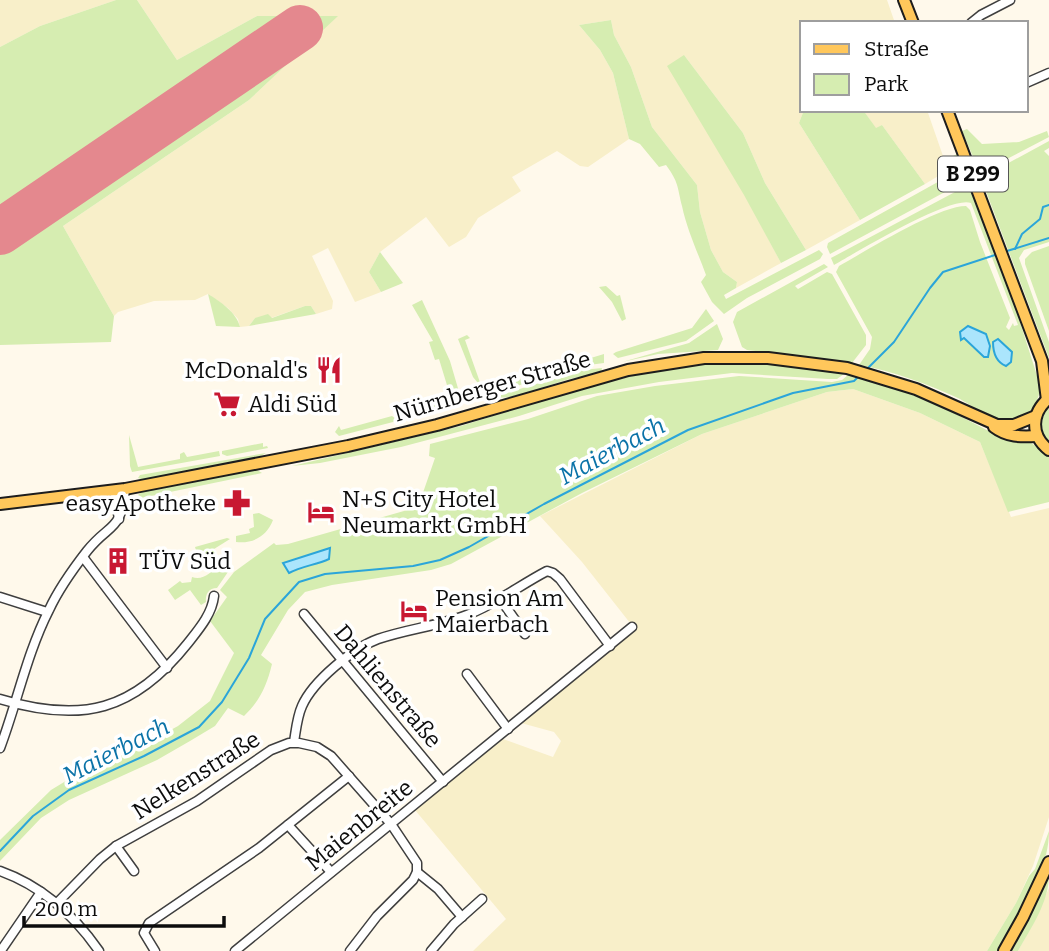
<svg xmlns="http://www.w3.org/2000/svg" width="1049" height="951" font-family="Bitter,serif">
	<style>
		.farmland { fill: #f8efc9 }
		.green { fill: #d6edb1 }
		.water { fill: #abe5fc; stroke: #2ba5d9; stroke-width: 2 }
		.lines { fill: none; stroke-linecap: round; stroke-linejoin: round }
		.stream { stroke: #2ba5d9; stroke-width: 2 }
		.runway { stroke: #e4888e; stroke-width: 46 }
		.minor-casing { stroke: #3f3f3f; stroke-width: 11 }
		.major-casing { stroke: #1d1d1d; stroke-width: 14 }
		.minor { stroke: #fff; stroke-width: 8 }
		.major { stroke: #ffc75b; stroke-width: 10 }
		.labels { text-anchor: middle; stroke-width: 7; stroke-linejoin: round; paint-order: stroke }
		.shield { fill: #fff; stroke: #555; stroke-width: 2 }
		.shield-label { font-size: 21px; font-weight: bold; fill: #0c0c0c }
		.poi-label { font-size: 23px; fill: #0c0c0c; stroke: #fff; text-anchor: start }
		.street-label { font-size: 23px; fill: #0c0c0c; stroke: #fff }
		.water-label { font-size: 24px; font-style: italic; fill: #0b73a8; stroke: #fff }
	</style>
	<rect width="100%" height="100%" fill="#fff9eb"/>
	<g class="farmland">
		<polygon points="0,0 116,0 40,26 0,47"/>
		<polygon points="137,0 887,0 895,23 802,23 802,110 804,110 799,123 860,220 806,250 765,183 743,133 684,55 745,195 781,263 736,288 737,282 723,272 711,250 700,212 697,185 652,127 631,67 614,35 611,20 579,25 600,50 613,73 629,139 588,167 580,166 557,151 512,177 521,191 478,218 466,237 449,247 426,217 380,252 369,272 381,292 355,302 328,248 312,256 333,301 332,309 316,314 311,306 305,306 271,318 255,318 249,326 240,327 238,319 228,308 208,294 195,300 154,301 118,312 114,316 63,226 249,100 337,16 257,16 177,60"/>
		<polygon points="863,110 927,110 943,156 944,166 940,175 925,184 882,125 876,129"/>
		<polygon points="853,389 920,413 980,442 1011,517 1049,508 1049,817 1033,866 1016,903 987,951 473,951 506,919 415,810 503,739 553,757 561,741 554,732 521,723 634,628 582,562 540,516 702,434 827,392"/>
		<polygon points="1049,888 1049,951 1018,951 1028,933"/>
	</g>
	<g class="green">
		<polygon points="116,0 137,0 177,60 257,16 338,16 249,100 63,226 114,316 111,342 0,345 0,238 314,24 294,24 0,225 0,47 40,26"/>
		<path d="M611,20L614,35L631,67L652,127L697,185L700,212L711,250L723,272L737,282L736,288L724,295L726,299L819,250L823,254L820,259L747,298L724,314L712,302L701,282L706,275C698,253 687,230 682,206C677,186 679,183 666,165L659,167L640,144L629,139L613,73L600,50L579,25Z"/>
		<polygon points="684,55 743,133 765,183 806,250 781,263 744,195 667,66"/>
		<polygon points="804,110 863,110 876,128 882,125 925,184 860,220 799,123"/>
		<polygon points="967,129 982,144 1019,142 1047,131 1049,137 980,173 962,131"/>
		<polygon points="1049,141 1049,148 1044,151 1049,156 1049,242 1024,250 1019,258 1049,342 1049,358 981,178"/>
		<polygon points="959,153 969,179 830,254 827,247 828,243 945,178 948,173 949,158"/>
		<path d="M970,184L1006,278L1040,385C1040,405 1026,423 1003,421C989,420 973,406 960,399C928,384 893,371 859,365L870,349L872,337L836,272L839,266C866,251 938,206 966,206L970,210L980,242L1010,318L1006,327L1009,330L1013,323L1014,326L1018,325L971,203C951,195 857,252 834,265L831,258Z"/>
		<polygon points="1049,246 1049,331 1025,264 1025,259 1032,252"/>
		<polygon points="380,252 403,283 381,292 369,272"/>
		<polygon points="824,264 828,267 795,286 798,289 827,272 832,274 866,335 866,345 852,363 747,350 742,347 733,322 737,312"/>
		<polygon points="606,286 617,296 620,295 626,319 622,321 612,302 599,287"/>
		<path d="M208,294C221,302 236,312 240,327L216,326Z"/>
		<polygon points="422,300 450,361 462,402 406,419 403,416 405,413 443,402 450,395 439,359 435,360 429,342 433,341 412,305"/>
		<polygon points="305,306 311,306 316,314 249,326 255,318 268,314 272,318"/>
		<polygon points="706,309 714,321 686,341 618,358 613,354 616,352 692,328"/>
		<polygon points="717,324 723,339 718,350 658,354 622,362 689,343"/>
		<polygon points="467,335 470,338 465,340 482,388 473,377 458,339"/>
		<polygon points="604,354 604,363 581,366 498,392 485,390"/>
		<polygon points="758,363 821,369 844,374 837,379 828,379 732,373 659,382 582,396 519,416 401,447 320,463 292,466 461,426 585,387 646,373 698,365"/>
		<path d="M602,368L601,372C593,377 583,376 574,378C551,383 515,401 493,397L583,370Z"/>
		<path d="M848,375L874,382L876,380L931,401L1004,439L1031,443L1049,455V502L1008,512L980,442L920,413L853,389L827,392L702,434L582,493L451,564L431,570L332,585L305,592L288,610L261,655L272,664C267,685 260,701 244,716L228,708L215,726L190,741L157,760L69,800L41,818L0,861V840L51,790L74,776L145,744L178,726L210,701L234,653L210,621L227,597L220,590L234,572L274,543L276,545L288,544L418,507L435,458L429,456L430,444L528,419L597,396L655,386L739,376L832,382L842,380Z"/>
		<path d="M1049,407V443C1039,431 1040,418 1049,407Z"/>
		<polygon points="392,416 396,419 393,422 339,436 335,432 339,426 341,430"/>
		<polygon points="129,435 138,467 180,459 180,454 184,452 187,457 219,451 220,456 132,472 130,466"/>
		<polygon points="263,443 263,447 267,446 268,448 227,456 222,454 222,451"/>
		<path d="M266,453C251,464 167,475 144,480L138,478L140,475Z"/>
		<polygon points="257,470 262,473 141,498 138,495 142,492"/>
		<path d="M259,513L273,520C267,536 253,544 236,542V536L250,533L249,529L254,527L253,514Z"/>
		<polygon points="227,538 230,539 214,549 216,558 201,571 196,570 201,566 195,547"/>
		<path d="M219,565L230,569L217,588C209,588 205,594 206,602L201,605L190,590L175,600L168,590L180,581L182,583L191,582L192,577C203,581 211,572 219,565Z"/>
		<path d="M1049,831C1049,873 1019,914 1000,951H987L1016,903L1029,876L1035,869Z"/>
		<path d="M1049,875C1049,902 1031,928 1018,951H1011Z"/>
	</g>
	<g class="water">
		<polygon points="968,326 986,334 990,346 988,357 984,357 964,338 961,340 960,332"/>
		<path d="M998,339L1012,352L1011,362L1006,366C996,362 993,353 993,342Z"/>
		<path d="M330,548L329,559C316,565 302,566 289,573L283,563Z"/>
	</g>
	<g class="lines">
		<g class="stream">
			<polyline points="1015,249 1022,234 1040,219 1043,207 1049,205"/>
			<polyline points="1007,251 1049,238"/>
			<polyline points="866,370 894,342 930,288 943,272 998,254"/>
			<polyline points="0,851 33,816 69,790 144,756 199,727 222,702 249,658 265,619 299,582 325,574 413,566 440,560 469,547 544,504 688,430 793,393 854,381 859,376"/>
		</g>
		<polyline class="runway" points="0,232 300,28"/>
		<defs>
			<g id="minor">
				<polyline points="971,23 981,15 1010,0"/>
				<polyline points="1026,83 1049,73"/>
				<polyline points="114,490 119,519"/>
				<polyline points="83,557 167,668"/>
				<polyline points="0,597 47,612"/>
				<polyline points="501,600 525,634"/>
				<polyline points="304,614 443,782"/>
				<polyline points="467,674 508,729"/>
				<path d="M0,699C82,724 134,711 188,643C199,629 212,614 214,596"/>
				<path d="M294,742C296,730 297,717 302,706C313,681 353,648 378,639C407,629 438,626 467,615C496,604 520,585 547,571L553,573L560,579L610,646"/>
				<path d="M0,748C17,703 27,653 49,610C59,588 73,569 87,551C110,522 121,533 125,489"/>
				<polyline points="288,825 331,872"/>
				<polyline points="116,846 134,871"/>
				<path d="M0,871C42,886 74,915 99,951"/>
				<polyline points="417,872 438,889 462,917"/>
				<polyline points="57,903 100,859 116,846 197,801 271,750 289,743 299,743 317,747 331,756 391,824 417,863 417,872 413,880 377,916 350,951"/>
				<polyline points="2,949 41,892"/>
				<polyline points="155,951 144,933 149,923 259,848 349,776"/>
				<polyline points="235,951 632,627"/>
				<polyline points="431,951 454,924 482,899"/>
			</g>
			<g id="major">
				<polyline points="904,0 913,23"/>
				<polyline points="947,110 1042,361 1047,400"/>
				<path d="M1049,398C1031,413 1030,435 1049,450"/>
				<path d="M994,427C1007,437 1021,437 1037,436"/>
				<polyline points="0,504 125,489 348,446 437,425 628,370 704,358 768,358 847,368 916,389 997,425 1014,425 1036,416"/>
				<polyline points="1004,951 1023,917 1049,862"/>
			</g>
		</defs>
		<use href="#minor" class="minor-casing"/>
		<use href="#major" class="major-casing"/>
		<use href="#minor" class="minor"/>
		<use href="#major" class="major"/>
	</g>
	<defs>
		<symbol id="restaurant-bare" viewBox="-9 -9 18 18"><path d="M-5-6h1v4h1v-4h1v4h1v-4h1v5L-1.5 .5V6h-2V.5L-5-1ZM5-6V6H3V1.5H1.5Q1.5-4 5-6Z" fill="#c81832" stroke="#fff" stroke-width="2.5" paint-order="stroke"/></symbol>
		<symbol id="supermarket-bare" viewBox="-9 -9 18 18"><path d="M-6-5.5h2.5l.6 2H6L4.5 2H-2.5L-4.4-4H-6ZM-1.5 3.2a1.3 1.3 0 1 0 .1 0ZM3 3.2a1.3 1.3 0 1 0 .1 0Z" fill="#c81832" stroke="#fff" stroke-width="2.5" paint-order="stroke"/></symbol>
		<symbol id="pharmacy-bare" viewBox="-9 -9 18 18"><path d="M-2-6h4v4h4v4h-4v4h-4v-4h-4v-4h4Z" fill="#c81832" stroke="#fff" stroke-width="2.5" paint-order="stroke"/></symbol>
		<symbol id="hotel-bare" viewBox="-9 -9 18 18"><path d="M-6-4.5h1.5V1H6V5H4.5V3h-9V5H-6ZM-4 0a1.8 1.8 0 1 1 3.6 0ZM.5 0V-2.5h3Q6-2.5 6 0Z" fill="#c81832" stroke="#fff" stroke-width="2.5" paint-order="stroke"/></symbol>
		<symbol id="building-bare" viewBox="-9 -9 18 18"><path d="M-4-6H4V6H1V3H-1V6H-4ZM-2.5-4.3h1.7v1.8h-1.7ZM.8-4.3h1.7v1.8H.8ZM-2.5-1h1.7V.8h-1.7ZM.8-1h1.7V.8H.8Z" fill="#c81832" stroke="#fff" stroke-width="2.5" paint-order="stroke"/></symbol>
	</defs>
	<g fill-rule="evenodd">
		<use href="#restaurant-bare" x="310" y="351" width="38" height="38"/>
		<use href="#supermarket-bare" x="208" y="385" width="38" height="38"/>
		<use href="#pharmacy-bare" x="218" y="484" width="38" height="38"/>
		<use href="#hotel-bare" x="302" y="493" width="38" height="38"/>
		<use href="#building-bare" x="99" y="542" width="38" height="38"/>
		<use href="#hotel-bare" x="395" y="592" width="38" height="38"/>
	</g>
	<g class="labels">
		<rect class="shield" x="938" y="156.5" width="70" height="35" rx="5"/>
		<g class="shield-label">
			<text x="973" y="181">B 299</text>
		</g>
		<g class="poi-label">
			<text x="308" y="378" text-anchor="end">McDonald's</text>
			<text x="248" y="412">Aldi Süd</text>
			<text x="342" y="507">N+S City Hotel<tspan x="342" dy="26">Neumarkt GmbH</tspan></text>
			<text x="216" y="511" text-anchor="end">easyApotheke</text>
			<text x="139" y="569">TÜV Süd</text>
			<text x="435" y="606">Pension Am<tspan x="435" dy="26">Maierbach</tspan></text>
		</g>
		<g class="street-label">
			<text transform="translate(492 386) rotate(-16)" y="8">Nürnberger Straße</text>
			<text transform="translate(388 686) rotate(50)" y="8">Dahlienstraße</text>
			<text transform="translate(196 775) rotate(-32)" y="8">Nelkenstraße</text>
			<text transform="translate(359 825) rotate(-39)" y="8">Maienbreite</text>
		</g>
		<g class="water-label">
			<text transform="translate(612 451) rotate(-28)" y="8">Maierbach</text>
			<text transform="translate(116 751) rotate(-27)" y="8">Maierbach</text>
		</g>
	</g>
	<rect x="800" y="21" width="228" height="91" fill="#ffffff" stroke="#9e9e9e" stroke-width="2"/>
	<rect x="814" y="44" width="35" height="10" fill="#ffc75b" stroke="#9e9e9e" stroke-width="2"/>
	<text x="864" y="56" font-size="21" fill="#0c0c0c">Straße</text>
	<rect x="814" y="74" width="35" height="21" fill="#d6edb1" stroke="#9e9e9e" stroke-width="2"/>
	<text x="864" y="91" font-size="21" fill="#0c0c0c">Park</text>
	<path d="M24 916v10h200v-10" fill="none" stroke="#0c0c0c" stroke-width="3.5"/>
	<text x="35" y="916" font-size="21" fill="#0c0c0c" stroke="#ffffff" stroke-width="5" paint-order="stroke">200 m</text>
</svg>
